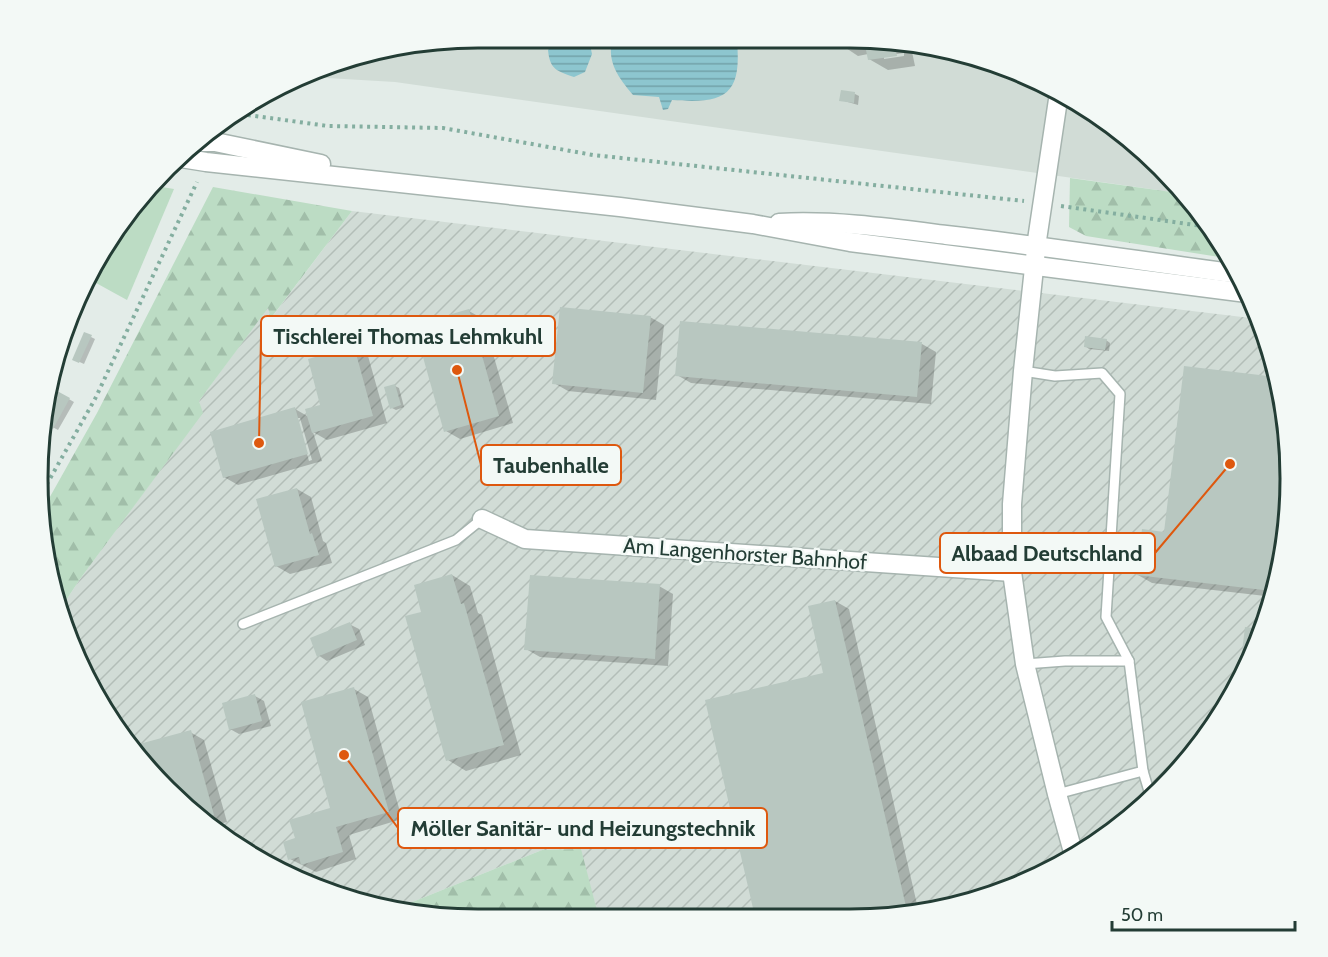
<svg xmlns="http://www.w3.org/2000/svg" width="1328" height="957" font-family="Cabin,sans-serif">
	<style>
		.built { fill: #d1dcd6 }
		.industrial { fill: url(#industrial-furrows) }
		.grass { fill: #bcdcc4 }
		.forest { fill: url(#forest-firs) }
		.water { fill: url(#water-rules) }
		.shadow { fill: #0003; fill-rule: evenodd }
		.building { fill: #b8c7c0 }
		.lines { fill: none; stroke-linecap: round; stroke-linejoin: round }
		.service-casing { stroke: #a6b4af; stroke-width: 12 }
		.minor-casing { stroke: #a6b4af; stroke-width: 21 }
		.tertiary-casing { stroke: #a6b4af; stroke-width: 21 }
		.path { stroke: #84aea0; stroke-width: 4; stroke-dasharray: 3 4.5; stroke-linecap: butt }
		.service { stroke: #fff; stroke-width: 9 }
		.minor { stroke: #fff; stroke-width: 18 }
		.tertiary { stroke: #fff; stroke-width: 18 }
		.labels { text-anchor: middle; stroke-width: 5; stroke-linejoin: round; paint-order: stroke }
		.street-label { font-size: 21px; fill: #233d35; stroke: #f3f9f6 }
		.rim { fill: none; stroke: #233d35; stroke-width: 3 }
		.leader { fill: none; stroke: #de580e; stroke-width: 2 }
		.callout-dot { fill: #de580e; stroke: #f3f9f6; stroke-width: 2 }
		.callout { fill: #f3f9f6; stroke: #de580e; stroke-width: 2 }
		.callout-label { font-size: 22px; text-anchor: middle; font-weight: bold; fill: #233d35 }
	</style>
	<defs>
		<pattern id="industrial-furrows" width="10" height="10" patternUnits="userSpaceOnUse" patternTransform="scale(1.5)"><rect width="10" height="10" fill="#d1dcd6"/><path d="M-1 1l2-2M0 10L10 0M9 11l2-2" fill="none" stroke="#b3beb8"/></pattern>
		<pattern id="forest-firs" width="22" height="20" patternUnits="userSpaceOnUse" patternTransform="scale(1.5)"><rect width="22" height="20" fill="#bcdcc4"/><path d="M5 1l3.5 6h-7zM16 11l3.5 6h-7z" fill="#a1bea9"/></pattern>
		<pattern id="water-rules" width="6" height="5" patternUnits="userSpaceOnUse" patternTransform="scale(1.5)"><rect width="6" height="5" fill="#8dc6cf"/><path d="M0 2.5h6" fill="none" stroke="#73a2a9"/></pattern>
	</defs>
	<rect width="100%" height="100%" fill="#e3ece8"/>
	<polygon class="built" points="479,38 936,46 1070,97 1181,188 1186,194 395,82 310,77 364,53"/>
	<polygon class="industrial" points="352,211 1259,319 1267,337 1287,421 1290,508 1275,593 1245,674 1199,747 1140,810 1019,886 907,916 599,918 580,849 542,850 395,909 365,905 283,874 210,828 147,769 71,648 61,608 80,579 202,413 199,401 268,307 272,317"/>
	<polygon class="grass" points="150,185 174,189 127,300 87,278"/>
	<g class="forest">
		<polygon points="1070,178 1186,194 1232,259 1086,236 1069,227"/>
		<polygon points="213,187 352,211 271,318 268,308 199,401 203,413 80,579 61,608 41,536 42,511 97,413"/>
		<polygon points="581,849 599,918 450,919 395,909 542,850"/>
	</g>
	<g class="water">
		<path d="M558,39L589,40L592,54L585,72L574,77C557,71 550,70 548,50Z"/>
		<path d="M612,40L737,42C742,96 724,104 672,100L668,109L663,110L659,97L633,95C619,78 607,63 612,40Z"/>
	</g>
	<g class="shadow">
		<path d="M840,44L920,46L911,47L915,66L888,70L869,59L868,54L858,56ZM904,53V56L884,59V56Z"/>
		<polygon points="855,94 859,96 858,105 841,100"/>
		<polygon points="469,311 483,319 513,423 460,439 446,431"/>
		<polygon points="650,317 664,325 656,400 568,391 554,383"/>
		<polygon points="85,334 95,339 84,364 73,359"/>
		<polygon points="1106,340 1110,343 1109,351 1089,349 1085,346"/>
		<polygon points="922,344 936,352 931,404 691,383 677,375"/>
		<path d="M354,348L368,356L387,423L327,440L313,432L322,461L238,485L224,477L295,409L309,417L322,406ZM297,418H300L312,460L309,461Z"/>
		<polygon points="1185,368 1277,378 1287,421 1290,508 1274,597 1152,583 1138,575 1166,534"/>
		<polygon points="395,386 399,388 404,407 396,410 392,408"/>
		<polygon points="48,387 74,402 58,430 45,423 45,412 49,405 46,403"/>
		<polygon points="44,442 50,446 44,456"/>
		<polygon points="297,489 311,497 323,541 326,543 332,563 290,574 276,566"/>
		<polygon points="452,575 470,586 478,613 482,615 521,755 466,771 448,760"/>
		<polygon points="659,586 673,594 668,666 540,657 526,649"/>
		<polygon points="835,601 849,609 919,913 907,916 757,917 825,674"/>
		<polygon points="349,624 359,629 365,645 327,661 318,655"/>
		<polygon points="354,689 368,697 402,819 349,835 356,859 316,872 290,859 297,839 332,809"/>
		<polygon points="255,696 264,701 271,726 239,734 230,729"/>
		<polygon points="190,732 204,740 227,822 209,827 147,769 133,747"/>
	</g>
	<g class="building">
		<polygon points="865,45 895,45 897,56 868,60"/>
		<polygon points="841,90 855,92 854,103 839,101"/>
		<polygon points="560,307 651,316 643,393 552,384"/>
		<polygon points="469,309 499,416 444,432 414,325"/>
		<polygon points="680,321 922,342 917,397 675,376"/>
		<polygon points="84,332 92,335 79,363 72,360"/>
		<polygon points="1085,336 1107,339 1105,350 1084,347"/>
		<polygon points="354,346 373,416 312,433 305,409 320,405 308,359"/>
		<polygon points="1184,366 1276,377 1287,421 1290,508 1273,599 1273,591 1136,575 1142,529 1164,532"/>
		<polygon points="395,384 401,405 390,409 384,387"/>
		<polygon points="48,386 70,398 53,429 45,424 47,405 46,404 46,393"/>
		<polygon points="295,407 308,454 223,478 210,432"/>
		<polygon points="297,488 310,534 312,533 319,555 275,567 256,499"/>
		<polygon points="452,574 461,604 464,603 504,745 446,761 405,616 421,612 414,585"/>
		<polygon points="530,575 660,584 655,659 524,650"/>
		<polygon points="835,600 908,915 755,917 705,700 823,673 808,606"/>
		<polygon points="350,622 357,640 317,657 310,638"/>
		<polygon points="1245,627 1262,629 1245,674 1238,685"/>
		<polygon points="354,687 389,812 336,827 343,852 301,865 299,857 288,860 283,842 295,838 289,820 330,808 301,702"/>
		<polygon points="255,694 262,721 229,730 222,703"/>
		<polygon points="191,730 214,815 200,819 147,769 132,746"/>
	</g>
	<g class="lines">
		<defs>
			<g id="service">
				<polyline points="1023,371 1055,376 1102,373 1120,394 1106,617 1129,661"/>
				<polyline points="243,624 456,540 482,519"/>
				<polyline points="1025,664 1065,661 1129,661 1143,771"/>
				<polyline points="1057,794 1143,771 1151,798"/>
			</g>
			<g id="minor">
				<polyline points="1059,93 1037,240 1023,371 1012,504 1012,572 1025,664 1057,794 1073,852"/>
				<polyline points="482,519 525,539 1012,572"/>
			</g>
			<g id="tertiary">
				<polyline points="199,142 215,142 321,164"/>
				<polyline points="181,158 206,162 620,207 753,224 850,242 1247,293"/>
				<path d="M779,223C834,220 891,228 946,235C1044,246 1141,261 1239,274"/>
			</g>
		</defs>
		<use href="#service" class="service-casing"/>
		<use href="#minor" class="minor-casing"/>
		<use href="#tertiary" class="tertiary-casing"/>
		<g class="path">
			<polyline points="233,113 328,126 443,128 593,155 1024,201"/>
			<polyline points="160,176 173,178"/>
			<polyline points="1061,206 1209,227"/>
			<polyline points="43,491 95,399 197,182"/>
		</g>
		<use href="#service" class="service"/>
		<use href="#minor" class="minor"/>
		<use href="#tertiary" class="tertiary"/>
	</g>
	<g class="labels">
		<g class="street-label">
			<text transform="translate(745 554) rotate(4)" y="7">Am Langenhorster Bahnhof</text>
		</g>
	</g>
	<path d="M0 0H1328V957H0ZM478 48H850A430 430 0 0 1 1280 478V479A430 430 0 0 1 850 909H478A430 430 0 0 1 48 479V478A430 430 0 0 1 478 48Z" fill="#f3f9f6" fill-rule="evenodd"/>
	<path class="rim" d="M478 48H850A430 430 0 0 1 1280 478V479A430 430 0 0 1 850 909H478A430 430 0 0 1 48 479V478A430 430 0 0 1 478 48Z"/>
	<path class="leader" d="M259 443L261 336M457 370L481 465M1230 464L1155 553M344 755L398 828"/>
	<g class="callout-dot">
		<circle cx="259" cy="443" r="6"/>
		<circle cx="457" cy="370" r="6"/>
		<circle cx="1230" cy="464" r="6"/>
		<circle cx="344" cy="755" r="6"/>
	</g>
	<g class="callout">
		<rect x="261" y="316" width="294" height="40" rx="6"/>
		<rect x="481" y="445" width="140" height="40" rx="6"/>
		<rect x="940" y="533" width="215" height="40" rx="6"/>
		<rect x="398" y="808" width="369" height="40" rx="6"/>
	</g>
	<g class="callout-label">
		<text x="408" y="344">Tischlerei Thomas Lehmkuhl</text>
		<text x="551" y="473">Taubenhalle</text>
		<text x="1047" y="561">Albaad Deutschland</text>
		<text x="583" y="836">Möller Sanitär- und Heizungstechnik</text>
	</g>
	<path d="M1112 921v9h183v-9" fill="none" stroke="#233d35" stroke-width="3"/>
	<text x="1121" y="921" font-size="18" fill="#233d35" stroke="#f3f9f6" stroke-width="4.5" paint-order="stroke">50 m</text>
</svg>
